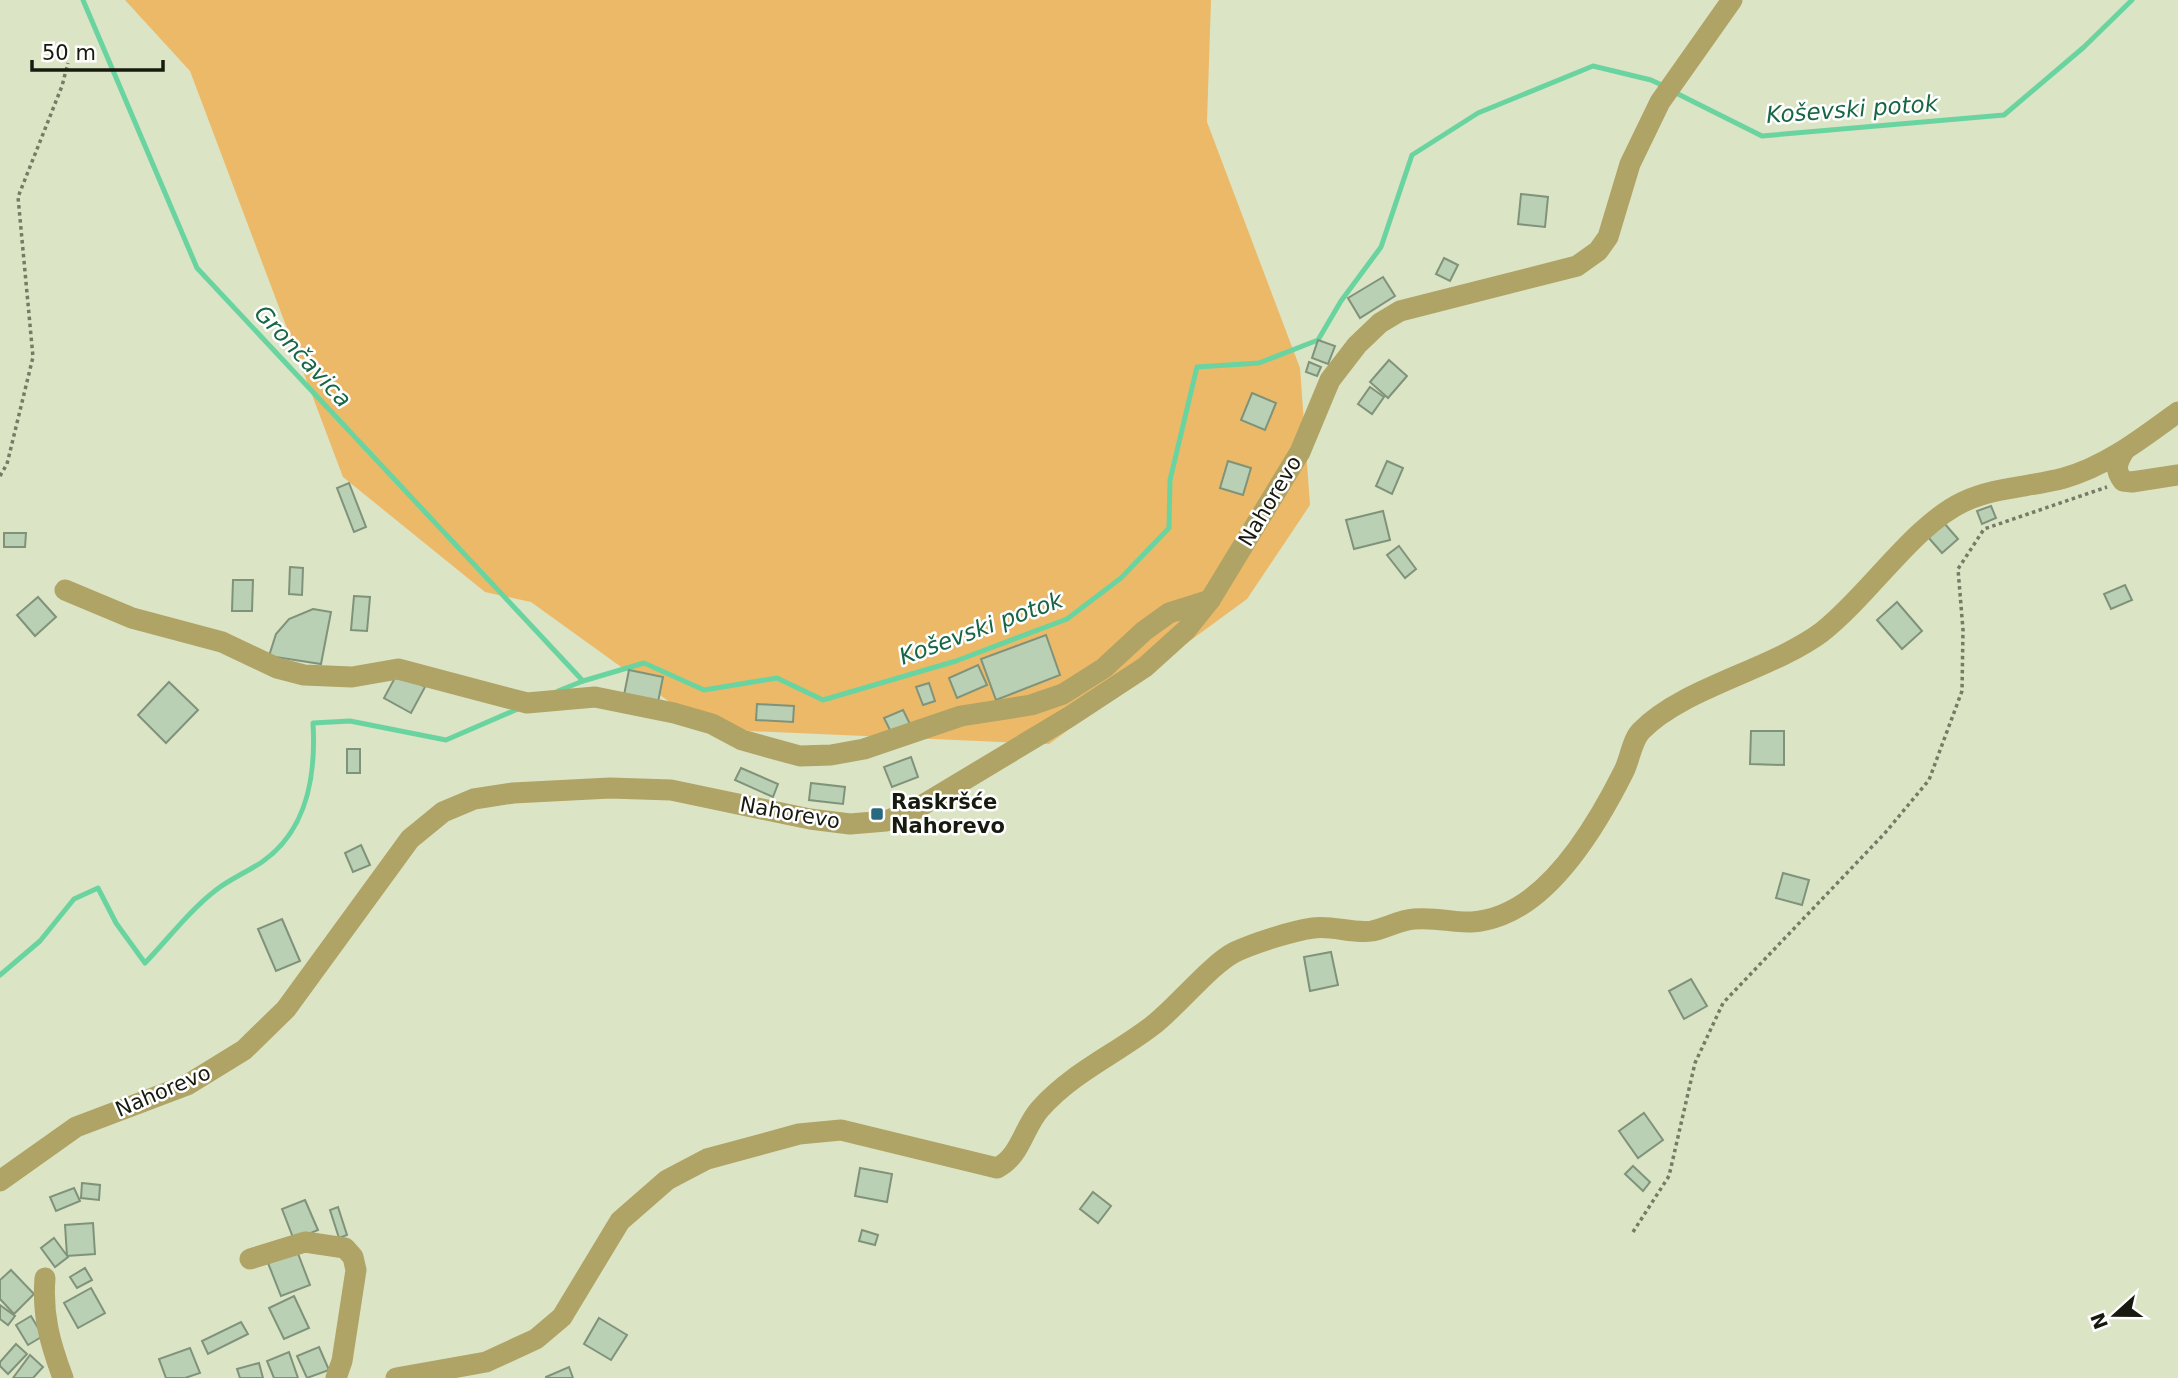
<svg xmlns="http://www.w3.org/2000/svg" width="2178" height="1378" font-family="'DejaVu Sans',sans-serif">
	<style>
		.green { fill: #ecb968 }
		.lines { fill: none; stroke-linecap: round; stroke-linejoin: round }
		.stream { stroke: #6ad4a1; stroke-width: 5 }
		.building { fill: #bad0b5; stroke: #7f937a; stroke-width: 2 }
		.path { stroke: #757b65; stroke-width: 3.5; stroke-dasharray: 3.5 3.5; stroke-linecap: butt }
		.minor { stroke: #afa365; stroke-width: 21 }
		.poi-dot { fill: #29697e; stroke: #fff; stroke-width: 2.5 }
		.labels { text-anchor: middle; stroke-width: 5; stroke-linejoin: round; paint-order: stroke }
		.street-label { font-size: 21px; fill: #171a0e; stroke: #fff }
		.poi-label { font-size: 21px; font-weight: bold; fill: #171a0e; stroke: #fff; text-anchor: start }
		.water-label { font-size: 23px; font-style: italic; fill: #176645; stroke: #fff }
	</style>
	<rect width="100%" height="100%" fill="#dbe4c4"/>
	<polygon class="green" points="125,0 1211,0 1207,122 1300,368 1310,505 1247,599 1049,744 749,731 685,713 531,602 485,592 343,477 190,71"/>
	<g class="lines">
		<g class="stream">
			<polyline points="83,0 197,268 583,681"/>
			<polyline points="1674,92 1762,136 2004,115 2084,47 2132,0"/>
			<polyline points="558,691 583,681 644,663 704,690 777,678 823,700 956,661 1067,619 1121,578 1169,528 1170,480 1197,367 1259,363 1318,340 1341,301 1381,247 1412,155 1478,113 1593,66 1651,80 1666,87"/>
			<path d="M0,975L40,941L74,899L98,888L116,923L145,963C168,939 190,910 216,890C230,879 247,872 262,862C308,830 316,775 313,723L350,721L446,740L520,708"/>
		</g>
	</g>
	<g class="building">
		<polygon points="1521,194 1548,197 1545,227 1518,224"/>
		<polygon points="1444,258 1458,265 1450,281 1436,274"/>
		<polygon points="1383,277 1395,296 1360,318 1348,298"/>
		<polygon points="1318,340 1335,346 1328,364 1312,358"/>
		<polygon points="1389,360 1407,376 1388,398 1370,382"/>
		<polygon points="1309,362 1321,367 1317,376 1306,372"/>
		<polygon points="1370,387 1384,397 1372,414 1358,404"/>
		<polygon points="1252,393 1276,403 1265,430 1241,420"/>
		<polygon points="1228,461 1251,468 1243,495 1220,488"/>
		<polygon points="1387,461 1403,468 1392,494 1376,486"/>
		<polygon points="349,483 366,527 354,532 337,488"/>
		<polygon points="1991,506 1996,518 1982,524 1977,511"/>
		<polygon points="1383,511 1390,540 1354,549 1346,520"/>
		<polygon points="1944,523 1958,539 1942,553 1928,537"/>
		<polygon points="4,533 26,533 25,547 4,547"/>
		<polygon points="1399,546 1416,569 1405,578 1387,555"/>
		<polygon points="290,567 303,568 302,595 289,594"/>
		<polygon points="233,580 253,580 252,611 232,611"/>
		<polygon points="2125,585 2132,600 2111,609 2104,594"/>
		<polygon points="354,596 370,597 367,631 351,630"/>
		<polygon points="38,597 56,617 35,636 17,615"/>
		<polygon points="1897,602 1922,631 1902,649 1877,620"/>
		<polygon points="313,609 331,612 321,664 269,656 276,634 289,619"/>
		<polygon points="1046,635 1060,675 996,700 981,659"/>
		<polygon points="978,665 987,685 957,698 949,678"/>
		<polygon points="629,670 663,677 658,702 624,695"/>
		<polygon points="398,672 425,687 411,713 384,698"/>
		<polygon points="169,682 198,710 166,743 138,715"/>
		<polygon points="929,683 935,701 923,705 916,687"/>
		<polygon points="757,704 794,706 793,722 756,720"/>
		<polygon points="903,710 910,724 891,732 884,718"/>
		<polygon points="1751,731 1784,731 1784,765 1750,764"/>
		<rect x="347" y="749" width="13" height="24"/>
		<polygon points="911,757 918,777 892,787 884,767"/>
		<polygon points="741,768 778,784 773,797 735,780"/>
		<polygon points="811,783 845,787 843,804 809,800"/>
		<polygon points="361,845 370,865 353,872 345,853"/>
		<polygon points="1783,873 1809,880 1802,905 1776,898"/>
		<polygon points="282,919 300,961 276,971 258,929"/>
		<polygon points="1331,952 1338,985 1310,991 1304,957"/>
		<polygon points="1691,979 1707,1006 1684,1019 1669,991"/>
		<polygon points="1644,1113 1663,1140 1638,1158 1619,1131"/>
		<polygon points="1633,1166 1650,1182 1643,1191 1625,1174"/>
		<polygon points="860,1168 892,1174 887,1202 855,1196"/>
		<polygon points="82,1183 100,1185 99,1200 81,1198"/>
		<polygon points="74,1188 80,1201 56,1211 50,1197"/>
		<polygon points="1093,1192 1111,1206 1098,1223 1080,1209"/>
		<polygon points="305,1200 318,1230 294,1240 282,1209"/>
		<polygon points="338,1207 347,1235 339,1238 330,1210"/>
		<polygon points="93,1223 95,1254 67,1256 65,1225"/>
		<polygon points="862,1230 878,1235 875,1245 859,1241"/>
		<polygon points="54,1238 68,1257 55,1267 41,1248"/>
		<polygon points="297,1251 310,1285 281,1296 268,1263"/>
		<polygon points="85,1268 92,1280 77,1288 70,1277"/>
		<polygon points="11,1270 34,1294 14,1314 0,1299 0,1280"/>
		<polygon points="91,1288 105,1313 78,1328 64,1303"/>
		<polygon points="294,1296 309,1328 284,1339 269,1308"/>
		<polygon points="0,1305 15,1316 8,1325 0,1319"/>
		<polygon points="31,1316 43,1336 28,1345 16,1325"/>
		<polygon points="599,1318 627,1335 611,1360 584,1344"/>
		<polygon points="241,1322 248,1334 208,1354 202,1341"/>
		<polygon points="16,1344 27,1354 8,1374 0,1366 0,1362"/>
		<polygon points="319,1347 329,1370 307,1378 297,1356"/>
		<polygon points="190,1348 200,1373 185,1378 166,1378 159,1359"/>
		<polygon points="289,1352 298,1378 274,1378 267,1361"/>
		<polygon points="30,1355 43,1367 33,1378 13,1378"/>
		<polygon points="259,1363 263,1378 240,1378 237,1369"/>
		<polygon points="569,1367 573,1378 546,1378 546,1377"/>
	</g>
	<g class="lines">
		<g class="path">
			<polyline points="0,476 7,464 33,357 18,197 62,86 68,63"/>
			<polyline points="1633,1232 1669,1176 1695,1063 1723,1003 1885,833 1929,780 1962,691 1963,630 1958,569 1984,529 2107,487"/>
		</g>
		<g class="minor">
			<path d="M2124,451C2117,463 2114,469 2123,481L2132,482L2178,475"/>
			<polyline points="65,590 132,618 222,642 277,668 304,675 352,677 398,669 527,703 595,697 674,713 712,724 742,740 800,756 831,755 864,749 961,716 1031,705 1063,694 1104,668 1144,631 1169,613 1210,600"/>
			<polyline points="0,1181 76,1127 187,1085 244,1050 286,1009 410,839 443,812 474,799 513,793 610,788 671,790 810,819 850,824 886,821 916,809 1069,717 1145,667 1186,630 1210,600 1300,452 1330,380 1357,345 1380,323 1400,311 1577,266 1598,251 1608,237 1630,164 1660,102 1732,0"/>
			<polyline points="250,1259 305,1242 345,1248 353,1257 356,1270 342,1361 336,1378"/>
			<path d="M45,1278C42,1315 50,1343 63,1378"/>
			<path d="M396,1378L486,1362L536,1339L562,1317L620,1221L667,1180L707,1159L799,1134L841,1130L997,1168C1021,1156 1023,1128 1040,1109C1072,1073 1114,1055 1152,1026C1176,1008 1211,964 1235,952C1254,943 1292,931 1313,928C1332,925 1353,934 1372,931C1386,928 1400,920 1414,919C1448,916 1464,930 1502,915C1556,894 1599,821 1624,771C1630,759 1632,740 1641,731C1682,688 1771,670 1822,632C1868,596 1914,525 1963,502C1995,487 2030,487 2064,478C2107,466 2142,438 2178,412"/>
		</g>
	</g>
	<rect class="poi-dot" x="870" y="807" width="14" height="14" rx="3.5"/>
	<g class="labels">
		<g class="street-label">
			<text transform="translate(1270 501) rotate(-59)" y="7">Nahorevo</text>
			<text transform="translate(790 813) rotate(10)" y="7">Nahorevo</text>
			<text transform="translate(163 1091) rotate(-23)" y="7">Nahorevo</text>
		</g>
		<g class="poi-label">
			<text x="891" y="809">Raskršće<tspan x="891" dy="24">Nahorevo</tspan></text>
		</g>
		<g class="water-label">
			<text transform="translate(1852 109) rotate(-4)" y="8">Koševski potok</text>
			<text transform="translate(303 356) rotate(47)" y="8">Grončavica</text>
			<text transform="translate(981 628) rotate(-20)" y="8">Koševski potok</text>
		</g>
	</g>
	<g transform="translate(2115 1315) rotate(249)" stroke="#ffffff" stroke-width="5" paint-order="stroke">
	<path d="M0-5L12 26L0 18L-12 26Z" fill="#171a0e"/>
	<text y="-10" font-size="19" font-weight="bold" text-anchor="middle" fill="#171a0e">N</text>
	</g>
	<path d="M32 60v10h131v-10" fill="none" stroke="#171a0e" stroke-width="3.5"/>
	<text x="42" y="60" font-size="21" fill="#171a0e" stroke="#ffffff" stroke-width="5" paint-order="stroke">50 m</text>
</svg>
